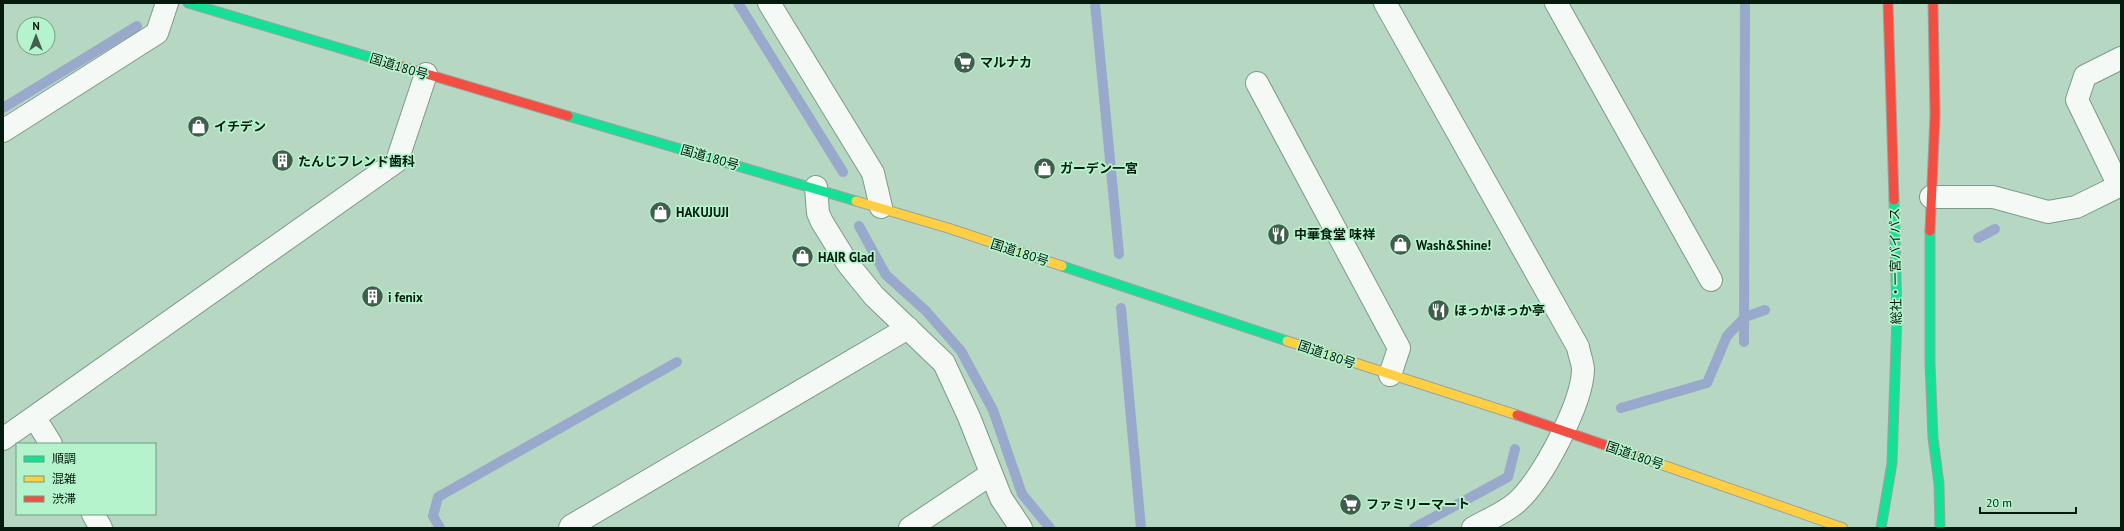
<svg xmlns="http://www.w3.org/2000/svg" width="2124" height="531" font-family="'PT Sans','Noto Sans JP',sans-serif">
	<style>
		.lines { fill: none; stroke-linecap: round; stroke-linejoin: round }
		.stream { stroke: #98a9cc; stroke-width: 10 }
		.street-casing { stroke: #7e9988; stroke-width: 24 }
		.fast-casing { stroke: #9da2a0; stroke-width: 11 }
		.slow-casing { stroke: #9da2a0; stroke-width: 11 }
		.jam-casing { stroke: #9da2a0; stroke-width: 11 }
		.street { stroke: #f4f9f6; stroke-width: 22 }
		.fast { stroke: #16e098; stroke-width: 9 }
		.slow { stroke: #ffcf43; stroke-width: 9 }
		.jam { stroke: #f24e42; stroke-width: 9 }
		.labels { text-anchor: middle; stroke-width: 3.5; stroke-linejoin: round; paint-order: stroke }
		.poi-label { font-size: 13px; font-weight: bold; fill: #041b0e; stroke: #b5f3cc; text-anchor: start }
		.street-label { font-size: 13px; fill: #041b0e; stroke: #b5f3cc }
	</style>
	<rect width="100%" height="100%" fill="#b6d8c2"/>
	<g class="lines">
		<g class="stream">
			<polyline points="738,3 843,172"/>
			<polyline points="1095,3 1119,254"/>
			<polyline points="3,108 137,26"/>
			<polyline points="859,226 886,275 926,311 961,351 993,410 1022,494 1050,528"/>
			<polyline points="1978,238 1995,229"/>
			<polyline points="1121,308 1141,528"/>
			<polyline points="1744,342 1745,3"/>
			<polyline points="1621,408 1707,383 1727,336 1745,317 1765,310"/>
			<polyline points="440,528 433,516 438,497 677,362"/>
			<polyline points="1414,528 1508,477 1515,449"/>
		</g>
		<defs>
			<g id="street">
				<polyline points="769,3 873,173 881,207"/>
				<path d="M1385,3L1578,347C1579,354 1583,363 1583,370C1582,404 1542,480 1517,502C1505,513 1487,520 1473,528"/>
				<polyline points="1556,3 1711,280"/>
				<polyline points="1257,83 1399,348 1390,375"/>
				<polyline points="3,131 157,33 167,3"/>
				<polyline points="2119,186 2077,100 2085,76 2121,58"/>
				<polyline points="816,187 818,213 822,222 848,264 874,296 944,363 969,417 1001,498 1021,528"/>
				<polyline points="1931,197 1993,197 2048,212 2076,207 2121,185"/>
				<polyline points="35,418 51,444"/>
				<polyline points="3,439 397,161 426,74"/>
				<polyline points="93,514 101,528"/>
				<polyline points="570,528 571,526 908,328"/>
				<polyline points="910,528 991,474"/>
			</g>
			<g id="fast">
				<polyline points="188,3 383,61"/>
				<polyline points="568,116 856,201"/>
				<polyline points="1930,231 1930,363 1933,438 1939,484 1940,528"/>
				<polyline points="1062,266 1287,341"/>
				<polyline points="1881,528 1892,463 1897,315 1894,200"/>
			</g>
			<g id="slow">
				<polyline points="856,201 948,228 1062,266"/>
				<polyline points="1287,341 1517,415"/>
				<polyline points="1637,456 1843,528"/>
			</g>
			<g id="jam">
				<polyline points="1888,3 1894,200"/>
				<polyline points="383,61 568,116"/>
				<polyline points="1930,231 1935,115 1933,3"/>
				<polyline points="1517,415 1637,456"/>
			</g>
		</defs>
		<use href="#street" class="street-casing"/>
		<use href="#fast" class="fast-casing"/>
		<use href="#slow" class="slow-casing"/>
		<use href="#jam" class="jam-casing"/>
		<use href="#street" class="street"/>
		<use href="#fast" class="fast"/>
		<use href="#slow" class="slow"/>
		<use href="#jam" class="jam"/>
	</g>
	<defs>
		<symbol id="supermarket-disc" viewBox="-11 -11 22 22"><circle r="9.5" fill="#425d4d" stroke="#b5f3cc"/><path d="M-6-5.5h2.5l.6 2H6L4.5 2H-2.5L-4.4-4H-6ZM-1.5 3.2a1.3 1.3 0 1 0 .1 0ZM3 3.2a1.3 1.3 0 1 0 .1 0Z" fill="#fff"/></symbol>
		<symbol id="shop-disc" viewBox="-11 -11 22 22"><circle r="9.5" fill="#425d4d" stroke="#b5f3cc"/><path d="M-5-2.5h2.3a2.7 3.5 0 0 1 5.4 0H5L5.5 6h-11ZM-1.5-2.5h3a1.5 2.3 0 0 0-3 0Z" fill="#fff"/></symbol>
		<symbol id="building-disc" viewBox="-11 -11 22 22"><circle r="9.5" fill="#425d4d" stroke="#b5f3cc"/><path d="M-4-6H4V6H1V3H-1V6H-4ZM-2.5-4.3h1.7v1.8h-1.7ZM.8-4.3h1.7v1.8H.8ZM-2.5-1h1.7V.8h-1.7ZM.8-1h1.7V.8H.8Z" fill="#fff"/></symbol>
		<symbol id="restaurant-disc" viewBox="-11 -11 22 22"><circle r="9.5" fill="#425d4d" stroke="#b5f3cc"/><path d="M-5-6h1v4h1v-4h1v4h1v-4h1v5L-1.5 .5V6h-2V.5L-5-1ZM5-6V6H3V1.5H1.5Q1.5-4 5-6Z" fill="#fff"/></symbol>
	</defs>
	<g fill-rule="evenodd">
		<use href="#supermarket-disc" x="952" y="50" width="25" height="25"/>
		<use href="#shop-disc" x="186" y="114" width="25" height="25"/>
		<use href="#building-disc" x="270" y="148" width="25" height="25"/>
		<use href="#shop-disc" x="1032" y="156" width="25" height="25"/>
		<use href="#shop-disc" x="648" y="200" width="25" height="25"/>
		<use href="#restaurant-disc" x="1266" y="222" width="25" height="25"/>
		<use href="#shop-disc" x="1388" y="232" width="25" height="25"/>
		<use href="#shop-disc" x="790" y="244" width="25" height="25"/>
		<use href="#building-disc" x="360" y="284" width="25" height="25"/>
		<use href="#restaurant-disc" x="1426" y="298" width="25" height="25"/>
		<use href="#supermarket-disc" x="1338" y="492" width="25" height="25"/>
	</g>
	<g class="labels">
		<g class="poi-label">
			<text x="980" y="67">マルナカ</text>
			<text x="214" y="131">イチデン</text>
			<text x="298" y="166">たんじフレンド歯科</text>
			<text x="1060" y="173">ガーデン一宮</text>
			<text x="676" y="217">HAKUJUJI</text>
			<text x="1294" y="239">中華食堂 味祥</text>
			<text x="1416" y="250">Wash&amp;Shine!</text>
			<text x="818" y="262">HAIR Glad</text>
			<text x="388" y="302">i fenix</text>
			<text x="1454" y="315">ほっかほっか亭</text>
			<text x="1366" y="509">ファミリーマート</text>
		</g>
		<g class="street-label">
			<text transform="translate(399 66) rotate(17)" y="5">国道180号</text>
			<text transform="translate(710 157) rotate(16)" y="5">国道180号</text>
			<text transform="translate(1020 252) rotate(18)" y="5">国道180号</text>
			<text transform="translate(1895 266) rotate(-91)" y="5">総社・一宮バイパス</text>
			<text transform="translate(1327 354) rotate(19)" y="5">国道180号</text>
			<text transform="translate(1635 455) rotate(19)" y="5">国道180号</text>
		</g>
	</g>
	<rect width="2124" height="531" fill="none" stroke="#041b0e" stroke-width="8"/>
	<rect x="16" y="443" width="140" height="72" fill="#b5f3cc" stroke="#6e9d80"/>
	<rect x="24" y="456" width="20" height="6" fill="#16e098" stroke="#6e9d80"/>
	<text x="52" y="463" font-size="12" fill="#041b0e">順調</text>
	<rect x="24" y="476" width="20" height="6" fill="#ffcf43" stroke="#6e9d80"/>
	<text x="52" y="483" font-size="12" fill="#041b0e">混雑</text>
	<rect x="24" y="496" width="20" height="6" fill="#f24e42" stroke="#6e9d80"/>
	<text x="52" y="503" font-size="12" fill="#041b0e">渋滞</text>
	<g transform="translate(36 36)"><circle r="19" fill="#b5f3cc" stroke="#6e9d80"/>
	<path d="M0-3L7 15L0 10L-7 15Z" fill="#425d4d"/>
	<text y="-6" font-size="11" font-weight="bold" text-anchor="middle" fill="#041b0e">N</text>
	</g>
	<path d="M1980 507v6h96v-6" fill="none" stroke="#041b0e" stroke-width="2"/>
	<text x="1986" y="507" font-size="12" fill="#041b0e" stroke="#b5f3cc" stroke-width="3" paint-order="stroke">20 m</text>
</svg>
